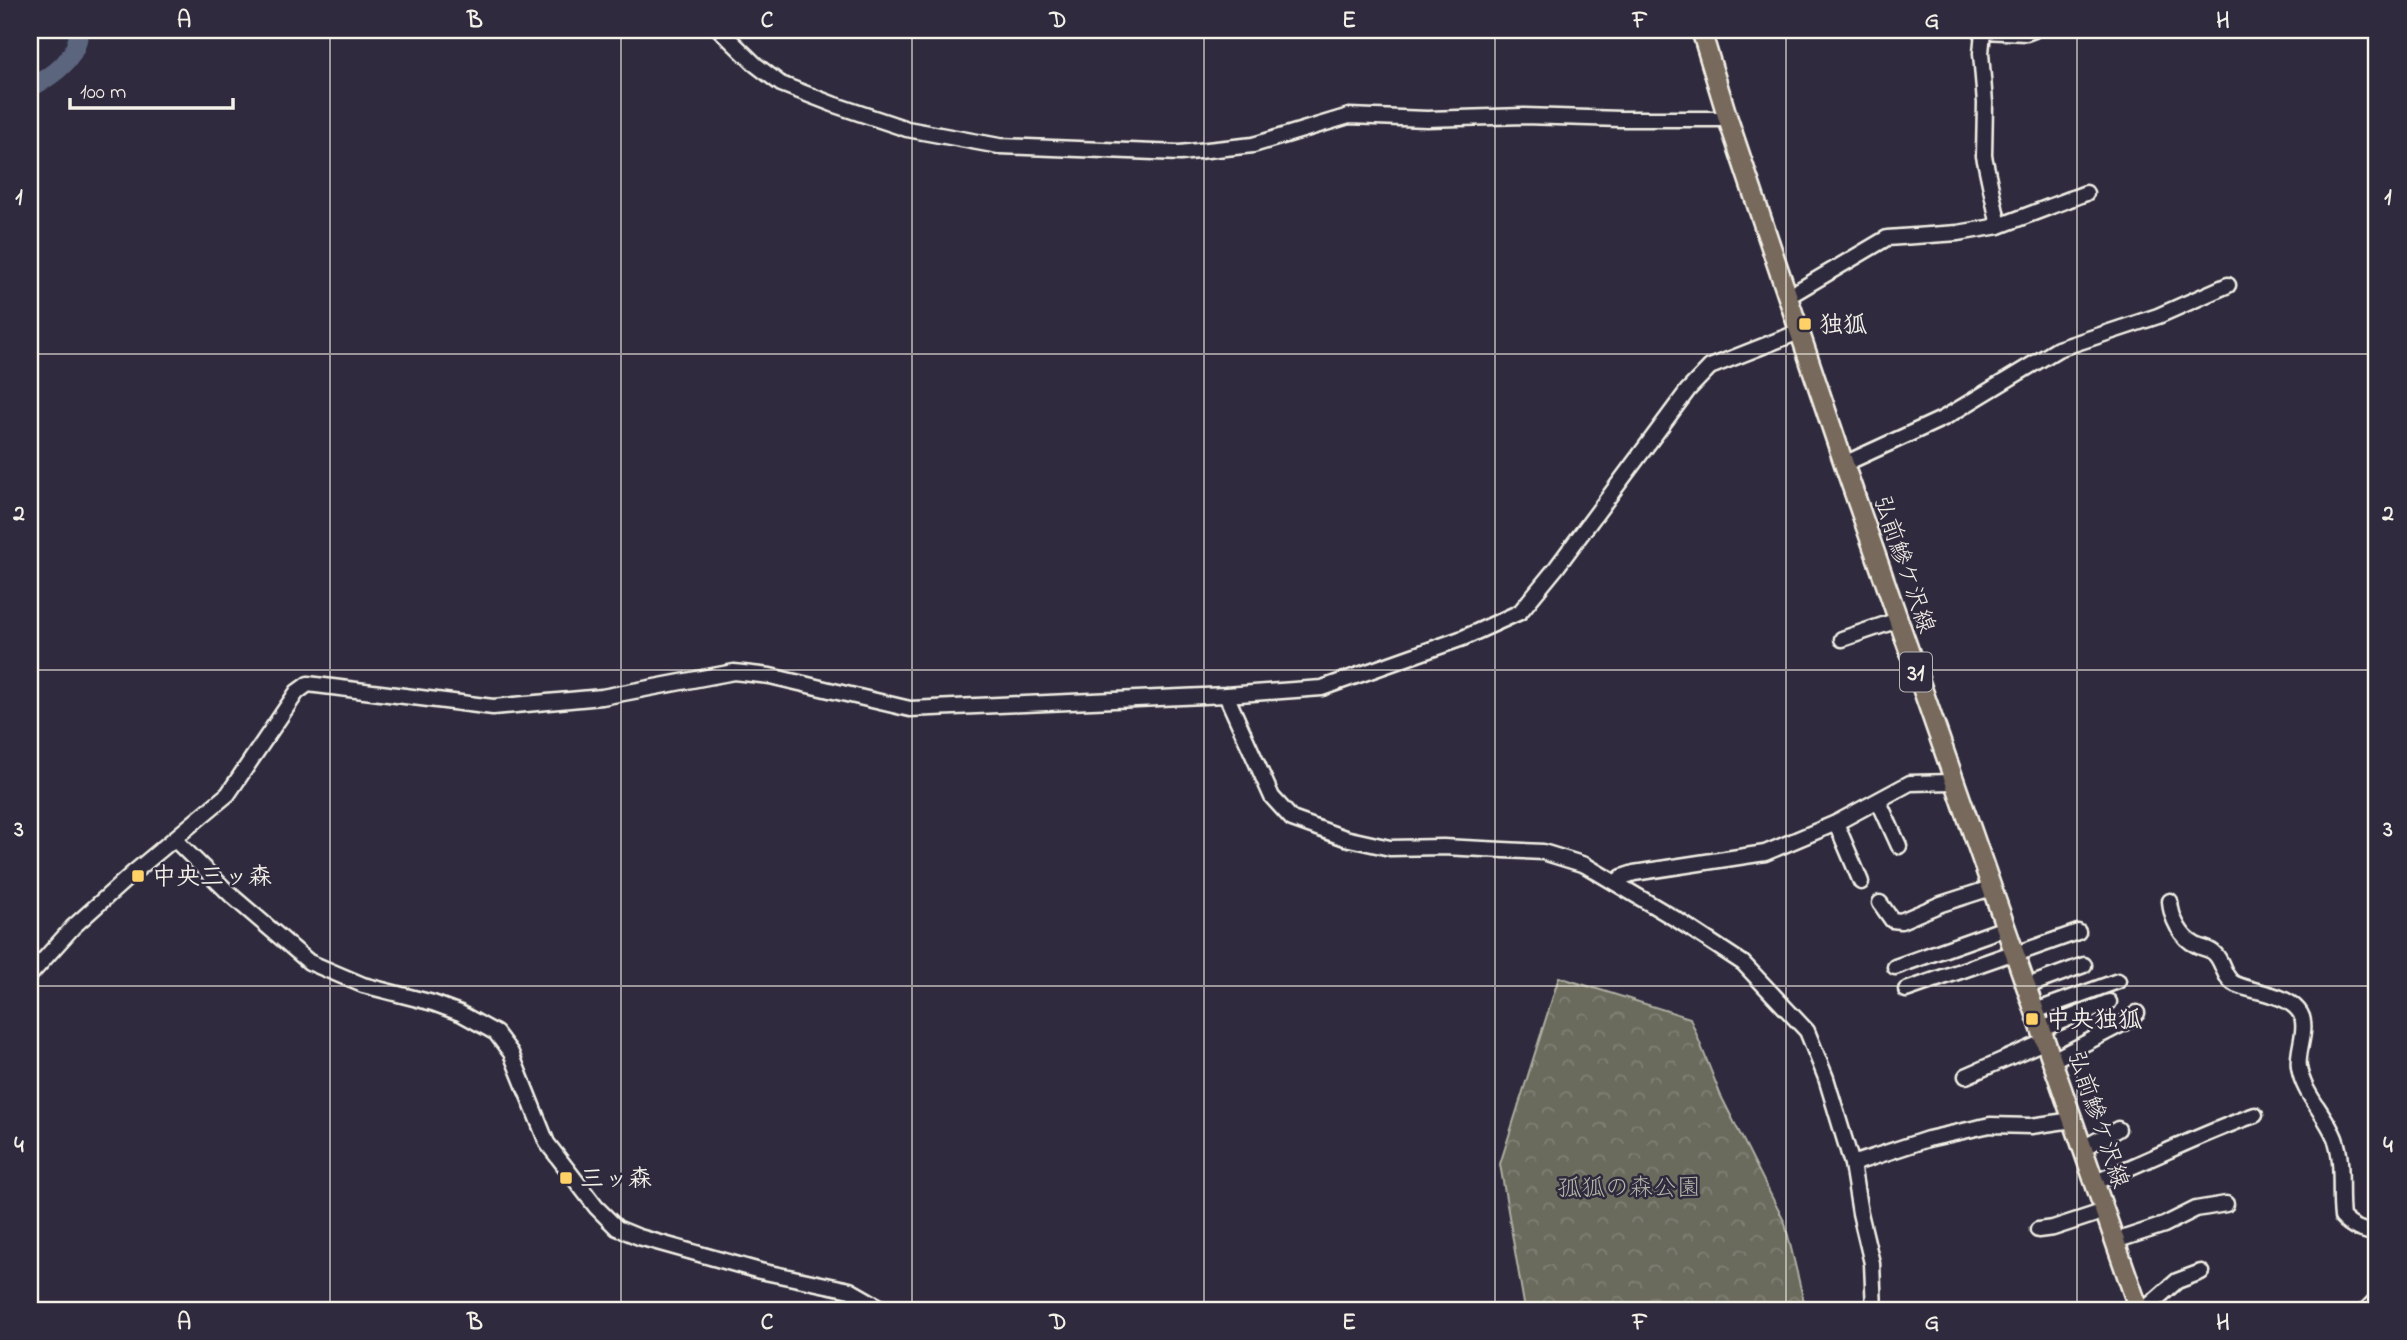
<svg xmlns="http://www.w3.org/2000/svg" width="2407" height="1340" font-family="'Indie Flower','Klee One',sans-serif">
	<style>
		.park { fill: url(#park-crowns); stroke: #afaea2; stroke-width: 2 }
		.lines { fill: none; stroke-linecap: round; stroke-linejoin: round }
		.river { stroke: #5b657e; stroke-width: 19 }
		.minor-casing { stroke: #f4f1e8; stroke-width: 19 }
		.major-casing { stroke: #f4f1e8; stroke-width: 23 }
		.minor { stroke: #2f2a3d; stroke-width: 14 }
		.major { stroke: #77695c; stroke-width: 18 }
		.grid { fill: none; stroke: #f4f1e8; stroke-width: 2; stroke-opacity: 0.55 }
		.poi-dot { fill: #ffd166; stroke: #2f2a3d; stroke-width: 2.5 }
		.labels { text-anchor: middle; stroke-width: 5; stroke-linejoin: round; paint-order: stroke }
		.shield { fill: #2f2a3d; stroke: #b9b5b5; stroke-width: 2 }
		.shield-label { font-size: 23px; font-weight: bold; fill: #f4f1e8 }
		.poi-label { font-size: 24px; font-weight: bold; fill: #f4f1e8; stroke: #2f2a3d; text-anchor: start }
		.street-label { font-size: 24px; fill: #f4f1e8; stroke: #2f2a3d }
		.park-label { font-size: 24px; fill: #b6b5a9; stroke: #2f2a3d }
		.neatline { fill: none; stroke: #f4f1e8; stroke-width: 2.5 }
		.grid-label { font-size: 23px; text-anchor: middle; font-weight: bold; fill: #f4f1e8 }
	</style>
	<defs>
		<pattern id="park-crowns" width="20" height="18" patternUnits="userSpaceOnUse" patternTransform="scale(1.75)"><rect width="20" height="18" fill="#6a6b5d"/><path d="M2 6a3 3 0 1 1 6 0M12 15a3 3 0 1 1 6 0" fill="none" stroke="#808174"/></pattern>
	</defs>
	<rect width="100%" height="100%" fill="#2f2a3d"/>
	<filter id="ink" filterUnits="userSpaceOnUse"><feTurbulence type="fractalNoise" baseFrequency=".0143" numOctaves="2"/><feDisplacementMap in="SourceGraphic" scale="14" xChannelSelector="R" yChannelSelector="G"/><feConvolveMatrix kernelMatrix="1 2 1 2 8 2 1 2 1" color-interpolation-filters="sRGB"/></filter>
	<g filter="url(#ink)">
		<polygon class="park" points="1559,977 1690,1018 1721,1096 1785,1223 1806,1310 1527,1310 1524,1304 1500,1164"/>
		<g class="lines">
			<path class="river" d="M30,88C54,75 77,60 79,30"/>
			<defs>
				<g id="minor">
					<polyline points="720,30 756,65 781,84 835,105 907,129 999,146 1180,153 1253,145 1349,116 1427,119 1524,116 1621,119 1728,119"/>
					<polyline points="1999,226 1984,156 1985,103 1981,53 1983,31 2026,33 2034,30"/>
					<polyline points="1789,296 1887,238 1958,233 1999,226 2086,193"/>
					<polyline points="1844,464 1944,418 2058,349 2158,316 2228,285"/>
					<polyline points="1842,639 1898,620"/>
					<polyline points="1226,695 1272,797 1292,819 1345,838 1390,848 1443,847 1543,852 1585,865 1679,921 1743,963 1807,1031 1826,1078 1852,1164 1860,1213 1872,1263 1874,1310"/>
					<polyline points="1879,802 1899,846"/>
					<polyline points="1836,823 1861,882"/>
					<polyline points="174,839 232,896 309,962 363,985 433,1003 460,1013 496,1033 511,1053 547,1143 596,1207 617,1228 639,1237 760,1271 850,1290 885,1310"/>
					<polyline points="1616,883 1622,877 1634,873 1765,853 1836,823 1910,783 1953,782"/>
					<path d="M2170,901C2171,918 2181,938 2196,945C2203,949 2210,948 2215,954C2224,963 2223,978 2235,984C2255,993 2284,993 2298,1010C2311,1025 2296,1050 2299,1067C2303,1094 2325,1113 2335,1138C2344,1162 2339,1192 2342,1217C2352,1228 2363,1231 2377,1234"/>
					<polyline points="1880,903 1892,920 1901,921 1941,904 1991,888"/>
					<polyline points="2016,954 2078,932"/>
					<polyline points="1895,967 2005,928"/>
					<polyline points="30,975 73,927 133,873 228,794 297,692 308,684 493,707 602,697 734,672 770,676 910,709 1226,695 1322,688 1463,638 1520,612 1556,568 1688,390 1710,367 1799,332"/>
					<polyline points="2027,986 2084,965"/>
					<polyline points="1906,990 2015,952"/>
					<polyline points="2035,1011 2118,981"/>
					<polyline points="2042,1029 2109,1002"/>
					<polyline points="2053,1060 2124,1023 2137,1013"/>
					<polyline points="1966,1076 2046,1041"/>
					<polyline points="2083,1148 2118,1129"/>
					<polyline points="1852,1164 1928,1139 1990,1125 2031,1126 2073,1120"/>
					<path d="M2095,1182C2149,1161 2200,1134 2255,1115"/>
					<polyline points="2038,1230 2053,1228 2105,1211"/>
					<polyline points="2115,1241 2164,1225 2196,1209 2226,1204"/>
					<polyline points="2144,1310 2177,1281 2201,1272"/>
					<polyline points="2366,1310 2377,1299"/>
				</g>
				<polyline id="major" points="1701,30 1728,119 1844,464 2139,1310"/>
			</defs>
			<use href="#minor" class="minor-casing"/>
			<use href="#major" class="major-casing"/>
			<use href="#minor" class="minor"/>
			<use href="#major" class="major"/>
		</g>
	</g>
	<path class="grid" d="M330,30V1310M621,30V1310M912,30V1310M1204,30V1310M1495,30V1310M1786,30V1310M2077,30V1310M30,354H2377M30,670H2377M30,986H2377"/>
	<g class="poi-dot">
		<rect x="1798" y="317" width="14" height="14" rx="3.5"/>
		<rect x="131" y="869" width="14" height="14" rx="3.5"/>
		<rect x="2025" y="1012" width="14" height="14" rx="3.5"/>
		<rect x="559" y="1171" width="14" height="14" rx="3.5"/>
	</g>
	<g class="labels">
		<rect class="shield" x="1900" y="652.5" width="32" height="39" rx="5"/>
		<g class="shield-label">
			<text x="1916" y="680">31</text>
		</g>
		<g class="poi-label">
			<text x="1819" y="332">独狐</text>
			<text x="152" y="884">中央三ッ森</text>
			<text x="2046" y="1027">中央独狐</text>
			<text x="580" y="1186">三ッ森</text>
		</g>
		<g class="street-label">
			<text transform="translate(1905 564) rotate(71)" y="8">弘前鰺ケ沢線</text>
			<text transform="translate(2099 1119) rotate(71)" y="8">弘前鰺ケ沢線</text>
		</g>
		<g class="park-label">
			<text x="1629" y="1195">孤狐の森公園</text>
		</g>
	</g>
	<rect width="2407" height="1340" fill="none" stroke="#2f2a3d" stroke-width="77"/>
	<path d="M70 98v10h163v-10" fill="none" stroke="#f4f1e8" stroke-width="3.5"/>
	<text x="80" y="98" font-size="21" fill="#f4f1e8" stroke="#2f2a3d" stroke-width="5" paint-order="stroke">100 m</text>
	<rect x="38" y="38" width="2330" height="1264" class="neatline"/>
	<g class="grid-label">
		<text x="184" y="27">A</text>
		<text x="475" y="27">B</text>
		<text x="767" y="27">C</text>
		<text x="1058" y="27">D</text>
		<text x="1349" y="27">E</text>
		<text x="1640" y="27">F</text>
		<text x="1932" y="27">G</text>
		<text x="2223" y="27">H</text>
		<text x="19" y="204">1</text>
		<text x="2388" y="204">1</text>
		<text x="19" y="520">2</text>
		<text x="2388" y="520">2</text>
		<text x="19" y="836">3</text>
		<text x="2388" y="836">3</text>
		<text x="19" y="1152">4</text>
		<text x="2388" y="1152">4</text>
		<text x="184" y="1329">A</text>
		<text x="475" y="1329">B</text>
		<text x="767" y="1329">C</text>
		<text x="1058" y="1329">D</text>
		<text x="1349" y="1329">E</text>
		<text x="1640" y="1329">F</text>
		<text x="1932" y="1329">G</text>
		<text x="2223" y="1329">H</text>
	</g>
</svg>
